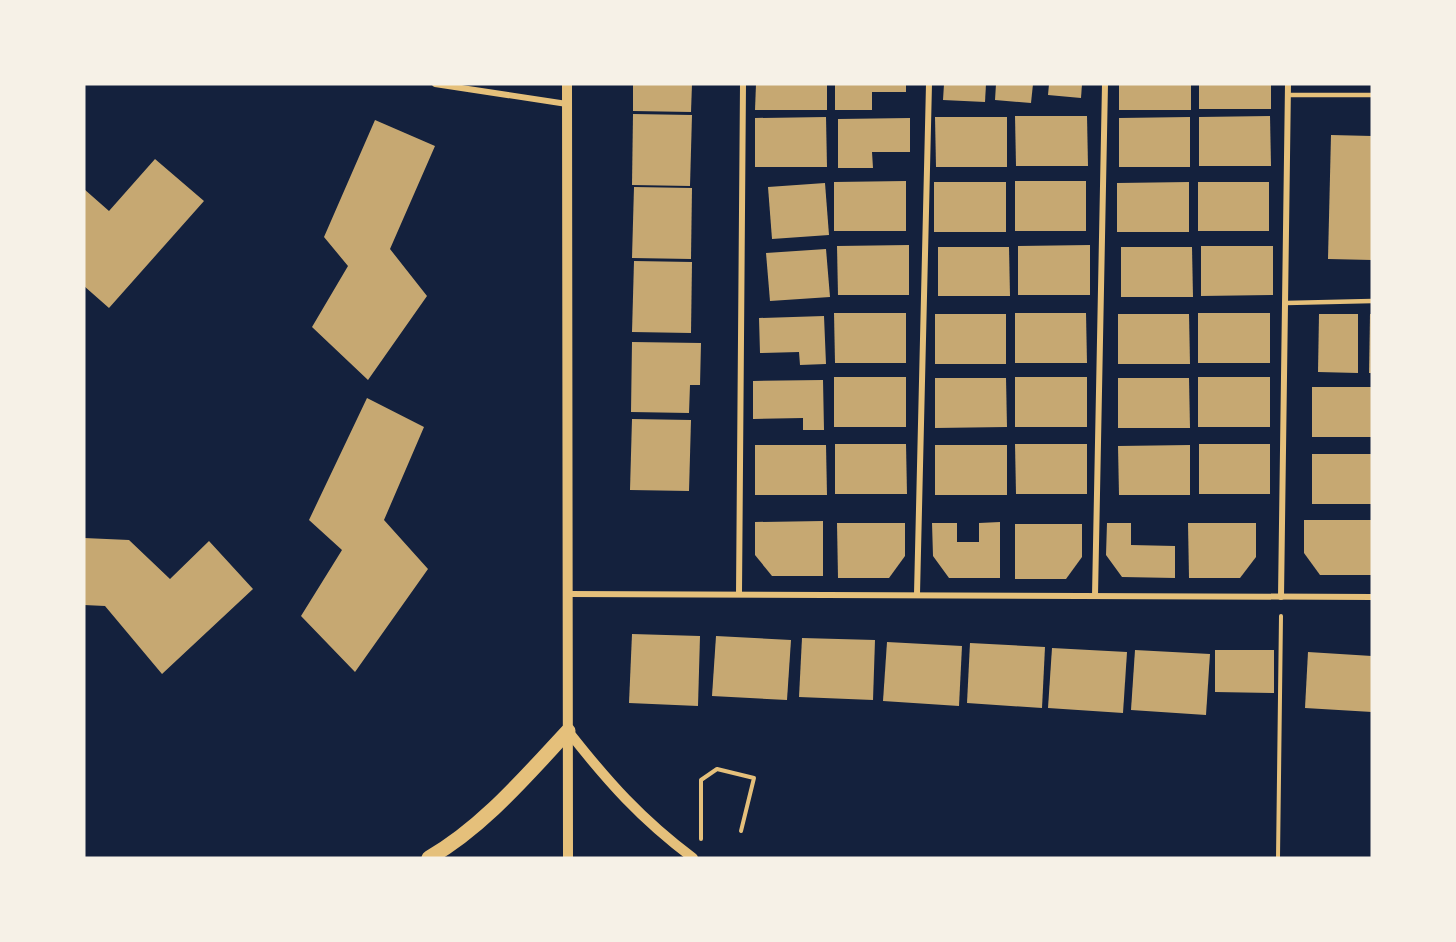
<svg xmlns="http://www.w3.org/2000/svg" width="1456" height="942" font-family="Manrope,sans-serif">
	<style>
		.building { fill: #c6a872 }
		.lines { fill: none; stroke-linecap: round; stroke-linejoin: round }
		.path { stroke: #e5c07b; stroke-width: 4 }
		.service { stroke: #e5c07b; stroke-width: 4.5 }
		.minor { stroke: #e5c07b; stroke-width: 6 }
		.tertiary { stroke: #e5c07b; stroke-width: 10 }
		.primary { stroke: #e5c07b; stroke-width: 15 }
	</style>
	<rect width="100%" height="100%" fill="#14213d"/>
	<g class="building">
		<polygon points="633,84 692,84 691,112 633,111"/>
		<polygon points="756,84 827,84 827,110 755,110"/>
		<polygon points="835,84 906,84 906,92 872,92 872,110 835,110"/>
		<polygon points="944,84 986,84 985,102 943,100"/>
		<polygon points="996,84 1033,84 1031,103 995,100"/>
		<polygon points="1049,84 1082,84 1081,98 1048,95"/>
		<rect x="1119" y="84" width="72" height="26"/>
		<rect x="1199" y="84" width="72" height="25"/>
		<polygon points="633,114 692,115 690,186 632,185"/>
		<polygon points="1015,116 1087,116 1088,166 1016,166"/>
		<polygon points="1270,116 1271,166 1199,166 1199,117"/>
		<polygon points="826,117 827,167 755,167 755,118"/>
		<polygon points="935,117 1007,117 1007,167 936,167"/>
		<polygon points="1190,117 1190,167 1119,167 1119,118"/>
		<polygon points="910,118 910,152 872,152 873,168 838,168 838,119"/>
		<polygon points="375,120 435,146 390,249 427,296 368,380 312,327 348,266 324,237"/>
		<polygon points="1331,135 1372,136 1372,260 1328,259"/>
		<polygon points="155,159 204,201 109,308 84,286 84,189 109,211"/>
		<polygon points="906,181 906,231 834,231 834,182"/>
		<rect x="1015" y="181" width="71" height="50"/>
		<rect x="934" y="182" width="72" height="50"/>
		<polygon points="1189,182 1189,232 1117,232 1117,183"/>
		<rect x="1198" y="182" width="71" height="49"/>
		<polygon points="825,183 829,235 772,239 768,187"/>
		<polygon points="634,187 692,188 691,259 632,258"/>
		<polygon points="909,245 909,295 838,295 837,246"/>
		<polygon points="1090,245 1090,295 1018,295 1018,246"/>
		<polygon points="1201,246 1273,246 1273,295 1201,296"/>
		<polygon points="938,247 1009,247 1010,296 938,296"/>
		<polygon points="1121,247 1192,247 1193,297 1121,297"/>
		<polygon points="826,249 830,297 770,301 766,253"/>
		<polygon points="634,261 692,262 691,333 632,332"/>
		<polygon points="834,313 906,313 906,363 835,363"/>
		<polygon points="1015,313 1086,313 1087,363 1015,363"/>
		<rect x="1198" y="313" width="72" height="50"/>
		<rect x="935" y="314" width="71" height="50"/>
		<polygon points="1118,314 1189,314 1190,364 1118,364"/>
		<polygon points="1319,314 1358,314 1358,373 1318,372"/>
		<polygon points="1370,314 1372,314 1372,373 1369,373"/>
		<polygon points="824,316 826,364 800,365 799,352 760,353 759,318"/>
		<polygon points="632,342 701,343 700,385 690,385 689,413 631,412"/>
		<rect x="834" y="377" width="72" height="50"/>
		<rect x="1015" y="377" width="72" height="50"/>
		<rect x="1198" y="377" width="72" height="50"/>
		<polygon points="935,378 1006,378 1007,427 935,428"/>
		<polygon points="1118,378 1189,378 1190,428 1118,428"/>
		<polygon points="823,380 824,430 803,430 803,418 753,419 753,381"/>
		<rect x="1312" y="387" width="60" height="50"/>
		<polygon points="367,398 424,427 384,520 428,569 355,672 301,616 342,550 309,520"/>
		<polygon points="632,419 691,420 689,491 630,490"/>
		<polygon points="835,444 906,444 907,494 835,494"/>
		<polygon points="1015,444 1087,444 1087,494 1016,494"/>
		<rect x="1199" y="444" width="71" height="50"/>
		<polygon points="755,445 826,445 827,495 755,495"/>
		<rect x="935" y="445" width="72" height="50"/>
		<polygon points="1190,445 1190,495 1119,495 1118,446"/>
		<rect x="1312" y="454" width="60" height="50"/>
		<polygon points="1304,520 1371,520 1372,575 1320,575 1304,553"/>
		<polygon points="823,521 823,576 772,576 755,555 755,522"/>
		<polygon points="1000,522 1000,578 949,578 933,556 932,523 957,523 957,542 979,542 979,523"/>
		<polygon points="837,523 905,523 905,556 889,578 838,578"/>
		<polygon points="1107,523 1131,523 1131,545 1175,546 1175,578 1122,577 1106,555"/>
		<polygon points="1188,523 1256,523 1256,557 1240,578 1189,578"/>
		<polygon points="1015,524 1082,524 1082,557 1066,579 1015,579"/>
		<polygon points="84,538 129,540 170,579 209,541 253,589 162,674 105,606 84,605"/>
		<polygon points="632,634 700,636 698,706 629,703"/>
		<polygon points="716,636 791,640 787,700 712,696"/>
		<polygon points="802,638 875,640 873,700 799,697"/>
		<polygon points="887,642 962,646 959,706 883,701"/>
		<polygon points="970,643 1045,647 1042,708 967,703"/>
		<polygon points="1052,648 1127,652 1123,713 1048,708"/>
		<polygon points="1135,650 1210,654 1206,715 1131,710"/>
		<polygon points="1215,650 1274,650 1274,693 1215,692"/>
		<polygon points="1308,652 1372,656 1372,712 1305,708"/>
	</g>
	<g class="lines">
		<g class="path">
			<polyline points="701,839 701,780 717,769 754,778 741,831"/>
			<polyline points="1278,858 1281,616"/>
		</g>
		<g class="service">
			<polyline points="1288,95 1372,95"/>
			<polyline points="1286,303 1372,301"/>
		</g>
		<g class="minor">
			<polyline points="435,84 567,104"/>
			<polyline points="568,594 1372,597"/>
			<polyline points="739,594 743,84"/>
			<polyline points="917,594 929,84"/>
			<polyline points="1095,596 1105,84"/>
			<polyline points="1281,597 1288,84"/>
		</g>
		<g class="tertiary">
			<polyline points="567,84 568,858"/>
			<path d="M568,731C608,782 641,819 693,858"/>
		</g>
		<path class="primary" d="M429,858C483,827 526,776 568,731"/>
	</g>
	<rect width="1456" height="942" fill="none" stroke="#f6f1e7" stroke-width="171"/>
</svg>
